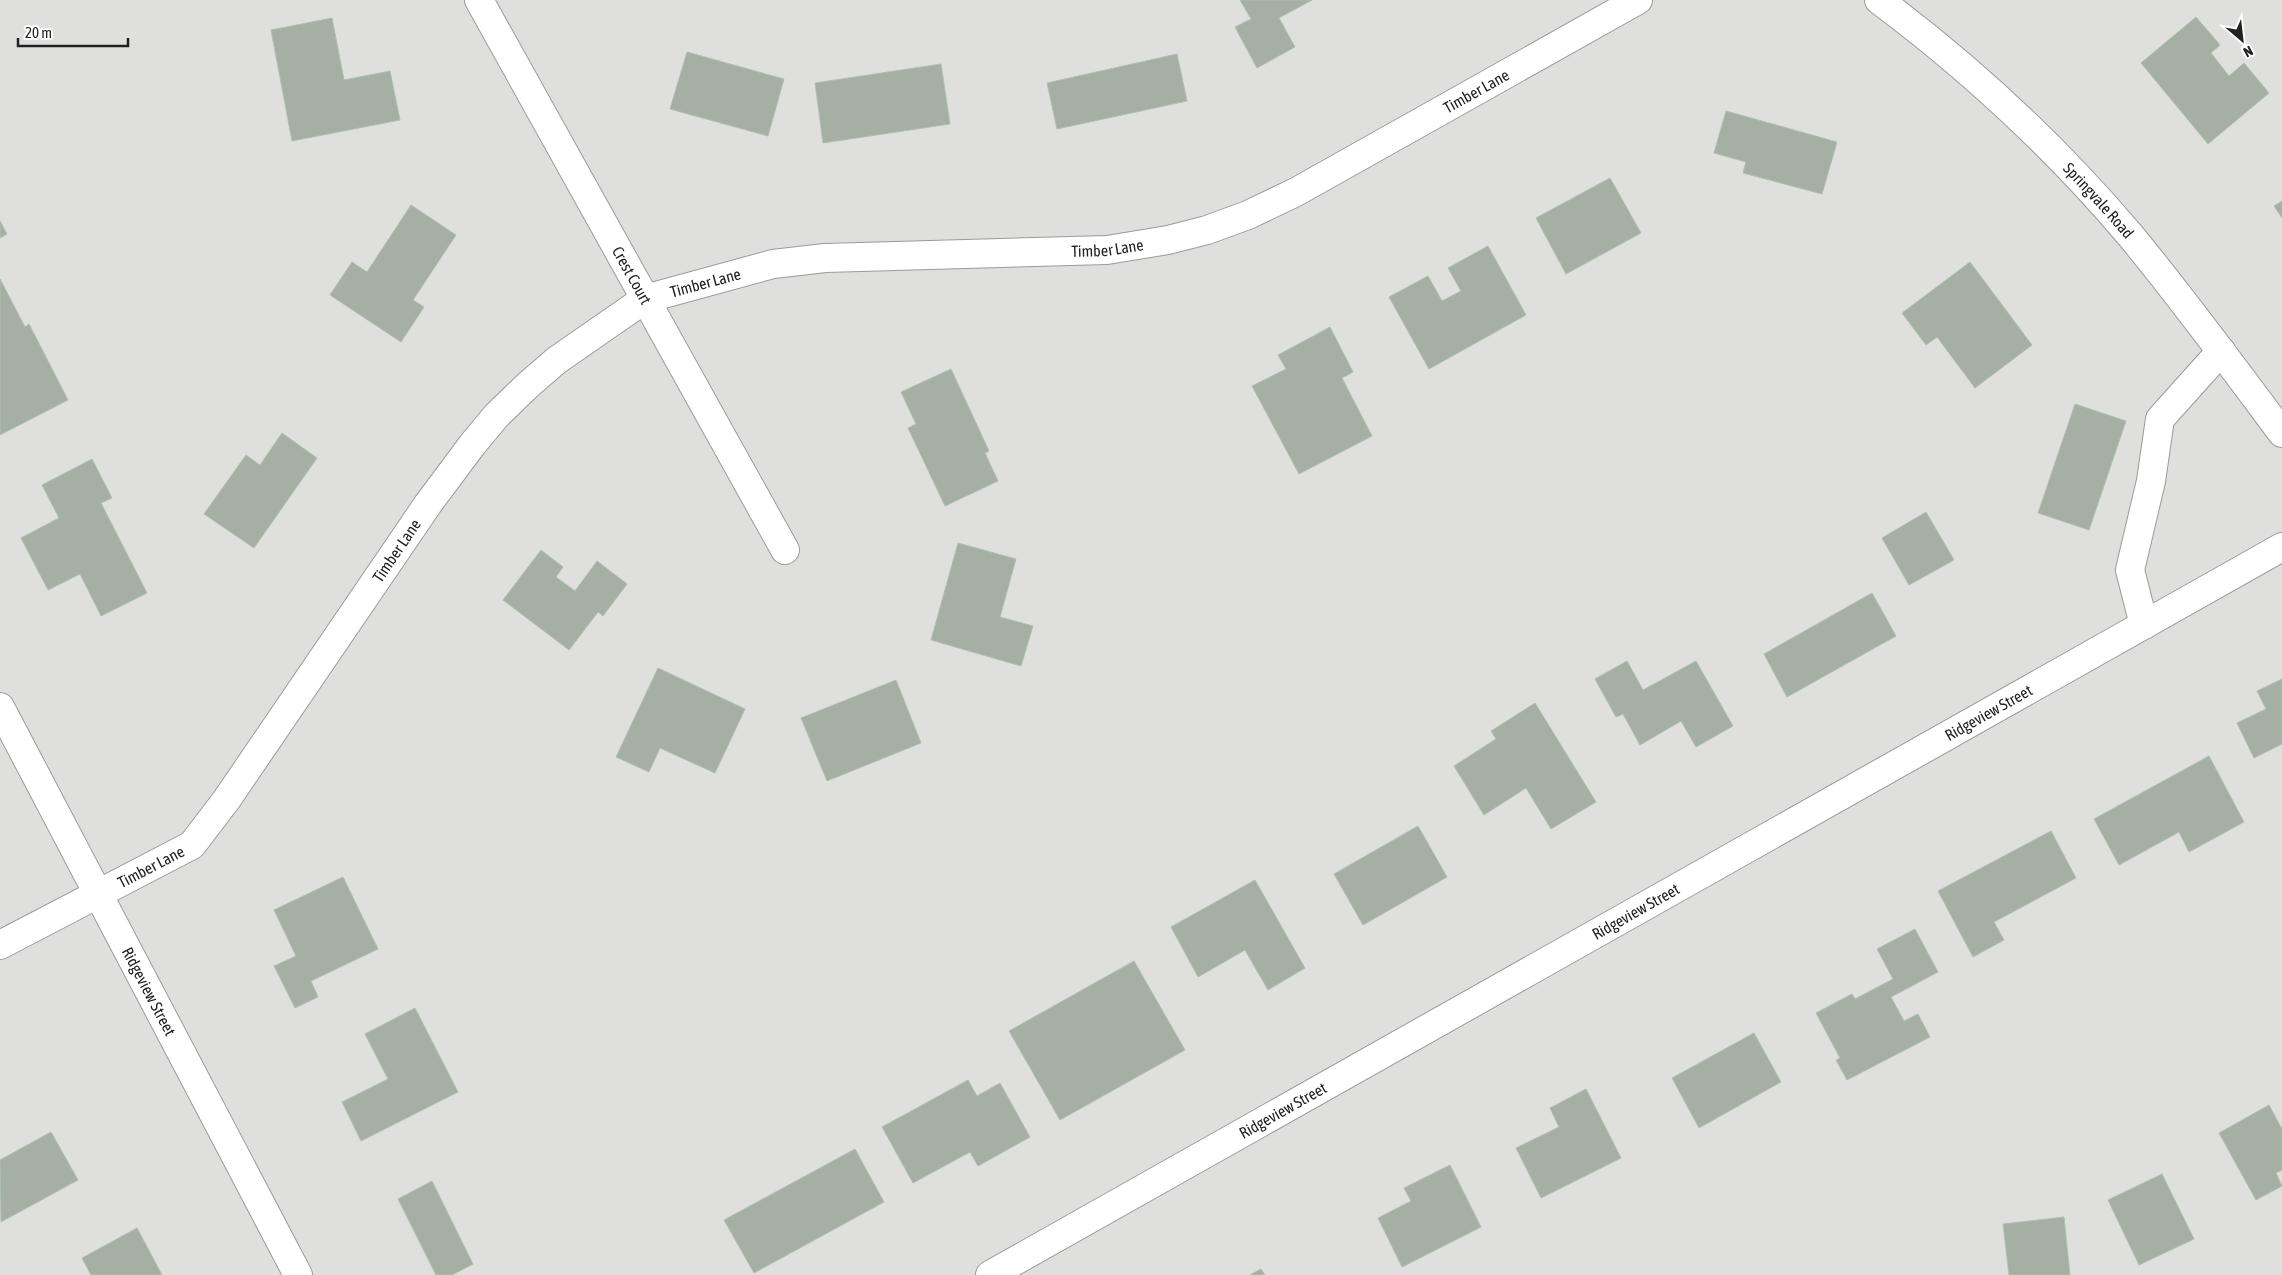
<svg xmlns="http://www.w3.org/2000/svg" width="2282" height="1275" font-family="'Asap Condensed',sans-serif">
	<style>
		.residential { fill: #dfdfde }
		.building { fill: #a5afa4; stroke: #adc2ac }
		.lines { fill: none; stroke-linecap: round; stroke-linejoin: round }
		.minor-casing { stroke: #9b9b9b; stroke-width: 30 }
		.minor { stroke: #fff; stroke-width: 28 }
		.labels { text-anchor: middle; stroke-width: 4.5; stroke-linejoin: round; paint-order: stroke }
		.street-label { font-size: 16px; fill: #212121; stroke: #fff }
	</style>
	<rect width="100%" height="100%" fill="#e9f1ea"/>
	<rect class="residential" x="0" y="0" width="2282" height="1275"/>
	<g class="building">
		<polygon points="1240,0 1312,0 1279,18 1295,47 1257,68 1235,27 1251,19"/>
		<polygon points="2196,17 2220,45 2211,53 2229,76 2244,63 2269,93 2208,144 2141,63"/>
		<polygon points="332,18 344,80 390,71 400,120 292,141 271,30"/>
		<polygon points="687,52 784,79 768,136 670,109"/>
		<polygon points="1177,54 1187,101 1057,129 1047,83"/>
		<polygon points="941,64 950,124 823,143 815,83"/>
		<polygon points="1726,111 1837,142 1822,194 1743,173 1746,162 1714,153"/>
		<polygon points="1610,178 1641,233 1566,274 1536,218"/>
		<polygon points="2282,201 2282,218 2274,206"/>
		<polygon points="411,205 456,235 413,300 424,307 401,342 330,295 352,262 367,272"/>
		<polygon points="0,221 7,234 0,238"/>
		<polygon points="1488,246 1526,315 1429,369 1389,297 1428,276 1442,301 1461,291 1448,268"/>
		<polygon points="1970,262 2032,345 1975,388 1937,337 1926,345 1902,313"/>
		<polygon points="0,279 25,327 29,324 68,400 0,435"/>
		<polygon points="1330,327 1353,372 1342,378 1372,436 1299,474 1252,386 1286,369 1278,355"/>
		<polygon points="951,369 989,451 985,453 998,481 945,506 908,428 916,424 901,392"/>
		<polygon points="2075,404 2126,421 2089,530 2038,513"/>
		<polygon points="282,433 317,458 254,548 204,514 246,455 260,465"/>
		<polygon points="92,459 112,498 101,503 147,593 101,616 80,574 48,590 21,538 59,518 42,485"/>
		<polygon points="1926,512 1954,560 1909,585 1882,538"/>
		<polygon points="958,543 1016,559 1000,617 1033,626 1021,666 931,640"/>
		<polygon points="541,550 563,567 556,577 575,591 597,561 627,584 603,616 598,612 569,650 503,600"/>
		<polygon points="1872,593 1896,636 1787,697 1764,654"/>
		<polygon points="1627,661 1643,690 1696,661 1733,726 1696,747 1681,721 1640,745 1623,714 1616,717 1595,679"/>
		<polygon points="658,668 745,709 715,773 660,748 649,772 616,757"/>
		<polygon points="2282,679 2282,744 2254,758 2237,723 2266,709 2257,691"/>
		<polygon points="896,680 921,743 827,781 801,718"/>
		<polygon points="1535,703 1596,802 1551,829 1526,788 1484,815 1454,766 1496,739 1491,731"/>
		<polygon points="2209,756 2244,822 2189,852 2179,832 2119,865 2094,819"/>
		<polygon points="1418,826 1447,877 1363,925 1334,874"/>
		<polygon points="2051,831 2076,878 1994,922 2004,940 1973,957 1938,891"/>
		<polygon points="343,877 378,949 311,981 318,997 295,1008 274,966 296,956 274,910"/>
		<polygon points="1255,880 1305,968 1268,990 1245,950 1198,977 1171,927"/>
		<polygon points="1915,929 1938,972 1891,997 1904,1021 1918,1014 1930,1037 1847,1080 1836,1060 1840,1058 1816,1013 1852,994 1855,999 1893,979 1877,949"/>
		<polygon points="1134,961 1185,1050 1060,1120 1009,1031"/>
		<polygon points="415,1008 458,1092 361,1141 342,1102 388,1079 365,1034"/>
		<polygon points="1754,1033 1781,1082 1699,1128 1672,1078"/>
		<polygon points="968,1080 977,1096 1000,1083 1030,1137 978,1166 970,1152 913,1183 882,1127"/>
		<polygon points="1586,1089 1621,1158 1541,1198 1516,1148 1559,1127 1550,1108"/>
		<polygon points="2269,1105 2282,1129 2282,1170 2276,1173 2282,1186 2256,1200 2219,1133"/>
		<polygon points="51,1132 78,1180 1,1222 0,1160"/>
		<polygon points="855,1149 884,1202 754,1273 724,1220"/>
		<polygon points="1450,1165 1481,1227 1402,1267 1378,1218 1411,1201 1404,1188"/>
		<polygon points="2162,1174 2194,1239 2139,1265 2108,1200"/>
		<polygon points="432,1181 473,1264 452,1275 436,1275 398,1199"/>
		<polygon points="2064,1217 2070,1275 2009,1275 2003,1224"/>
		<polygon points="137,1228 162,1275 91,1275 82,1258"/>
		<polygon points="1261,1269 1265,1275 1250,1275"/>
	</g>
	<g class="lines">
		<defs>
			<g id="minor">
				<path id="s1" d="M479,0L785,550"/>
				<path id="s2" d="M1879,0C1970,68 2057,149 2130,235C2183,299 2232,366 2282,433"/>
				<polyline points="2144,625 2130,570 2151,481 2160,419 2221,351"/>
				<path id="s3" d="M0,707L298,1275"/>
				<path id="s4" d="M0,945L192,845L227,799L428,504L472,445L496,416L528,385L557,360L645,299L773,264L825,258L1107,250L1168,240L1207,230L1248,215L1296,192L1638,0"/>
				<path id="s5" d="M990,1275L2282,547"/>
			</g>
		</defs>
		<use href="#minor" class="minor-casing"/>
		<use href="#minor" class="minor"/>
	</g>
	<g class="labels">
		<g class="street-label">
			<text dy="6" stroke="none"><textPath href="#s4" startOffset="1805">Timber Lane</textPath></text>
			<text dy="6" stroke="none"><textPath href="#s2" startOffset="298">Springvale Road</textPath></text>
			<text dy="6" stroke="none"><textPath href="#s4" startOffset="1400">Timber Lane</textPath></text>
			<text dy="6" stroke="none"><textPath href="#s1" startOffset="315">Crest Court</textPath></text>
			<text dy="6" stroke="none"><textPath href="#s4" startOffset="995">Timber Lane</textPath></text>
			<text dy="6" stroke="none"><textPath href="#s4" startOffset="575">Timber Lane</textPath></text>
			<text dy="6" stroke="none"><textPath href="#s5" startOffset="1146">Ridgeview Street</textPath></text>
			<text dy="6" stroke="none"><textPath href="#s4" startOffset="170">Timber Lane</textPath></text>
			<text dy="6" stroke="none"><textPath href="#s5" startOffset="741">Ridgeview Street</textPath></text>
			<text dy="6" stroke="none"><textPath href="#s3" startOffset="321">Ridgeview Street</textPath></text>
			<text dy="6" stroke="none"><textPath href="#s5" startOffset="336">Ridgeview Street</textPath></text>
		</g>
	</g>
	<g transform="translate(2242 40) rotate(152)" stroke="#ffffff" stroke-width="4" paint-order="stroke">
	<path d="M0-4L9 19L0 12L-9 19Z" fill="#212121"/>
	<text y="-8" font-size="14" font-weight="bold" text-anchor="middle" fill="#212121">N</text>
	</g>
	<path d="M18 38v8h110v-8" fill="none" stroke="#212121" stroke-width="2.5"/>
	<text x="25" y="38" font-size="15" fill="#212121" stroke="#ffffff" stroke-width="4" paint-order="stroke">20 m</text>
</svg>
